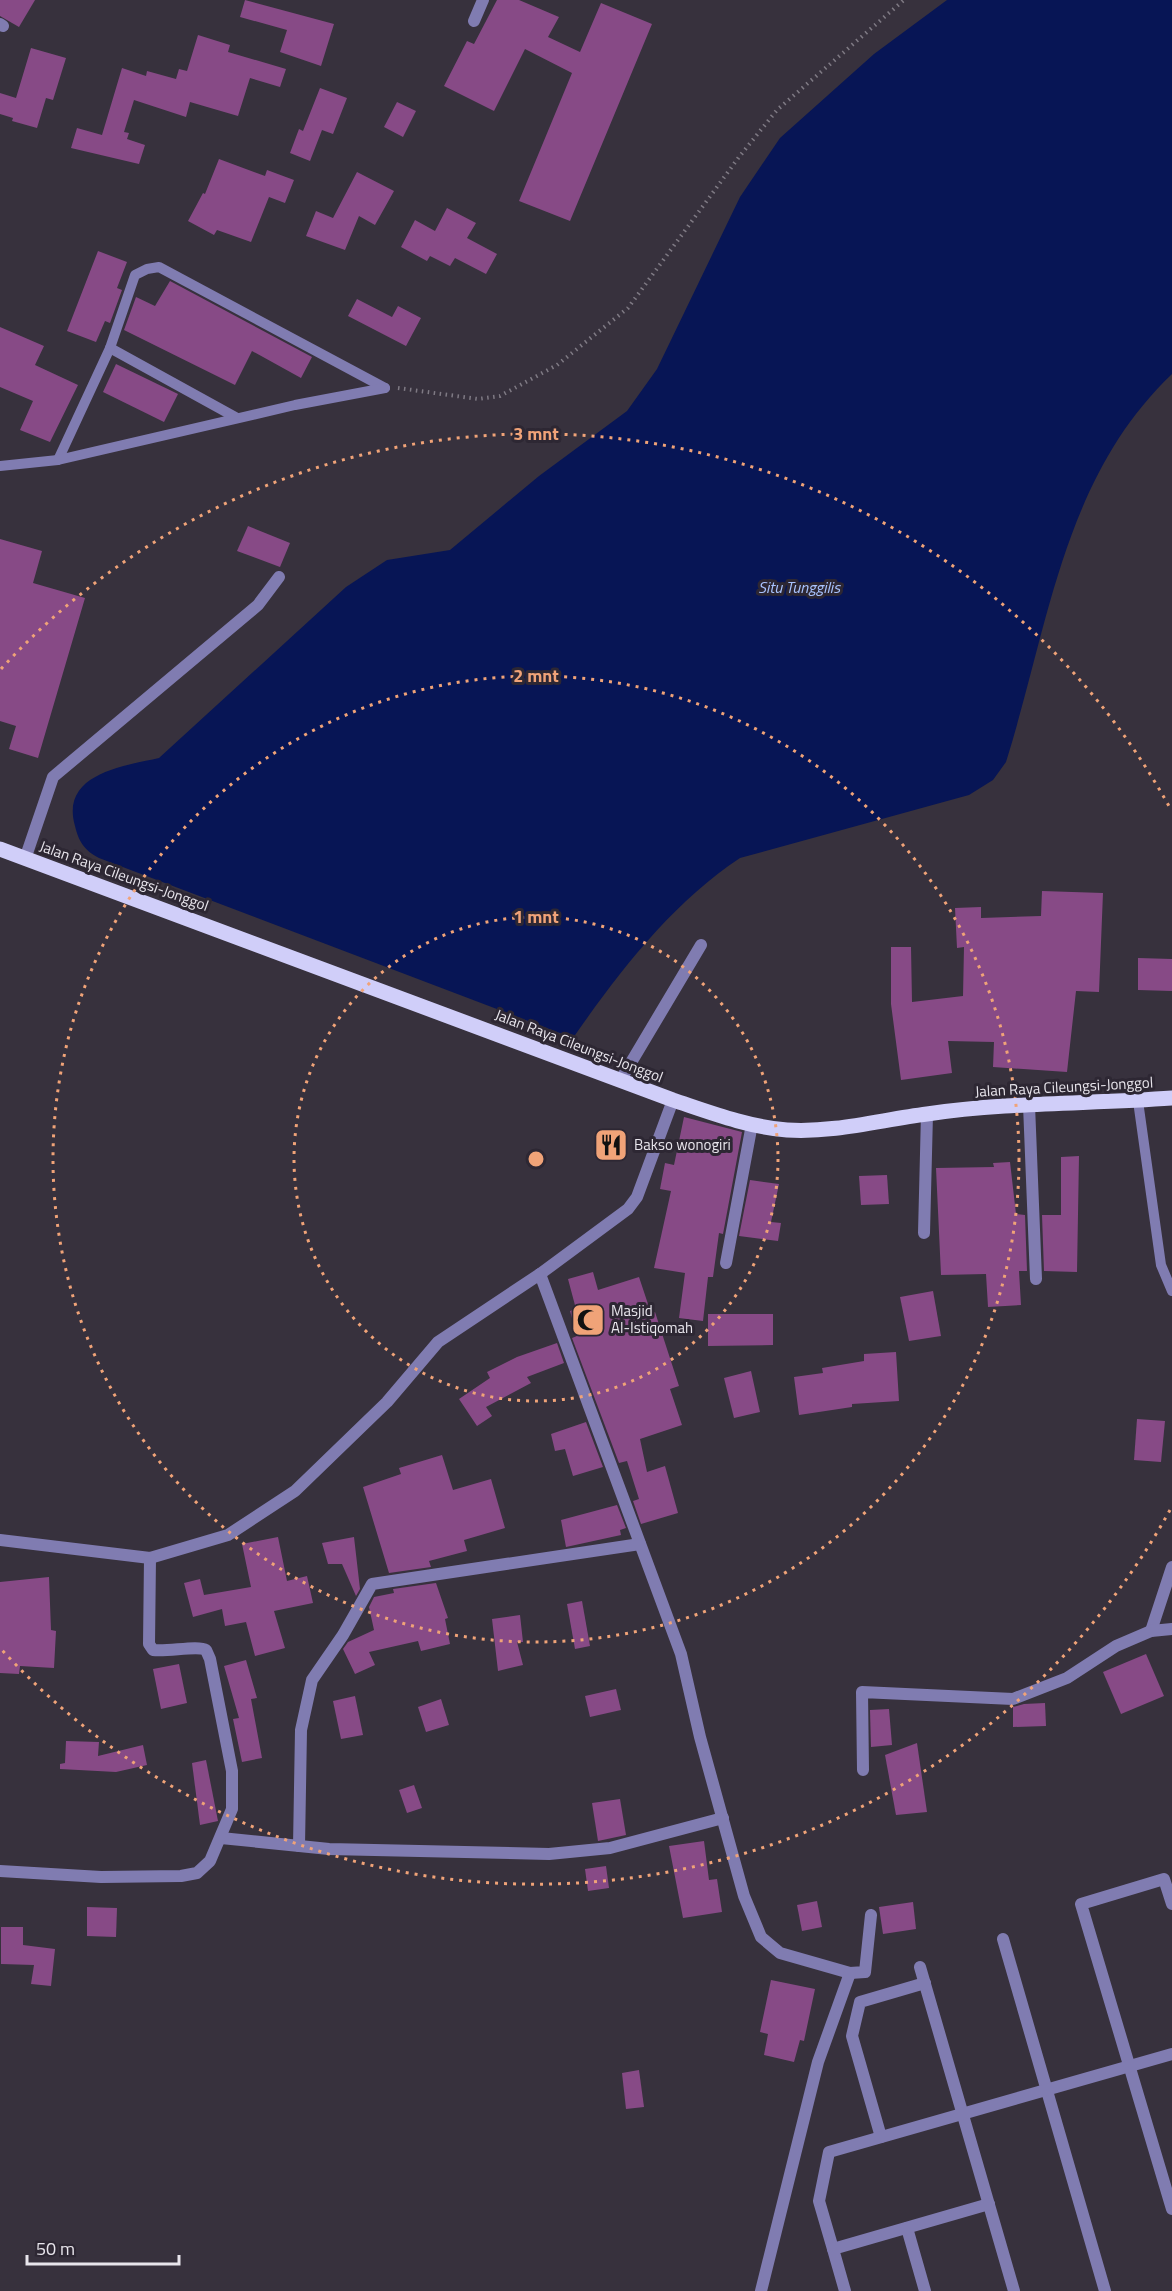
<svg xmlns="http://www.w3.org/2000/svg" width="1172" height="2291" font-family="'Titillium Web',sans-serif">
	<style>
		.water { fill: #071555 }
		.building { fill: #874a86 }
		.lines { fill: none; stroke-linecap: round; stroke-linejoin: round }
		.path { stroke: #7f7a84; stroke-width: 4; stroke-dasharray: 1.5 4.5; stroke-linecap: butt }
		.service { stroke: #807cb1; stroke-width: 10 }
		.minor { stroke: #807cb1; stroke-width: 12 }
		.primary { stroke: #d0cef9; stroke-width: 15 }
		.ring { fill: none; stroke: #f0a378; stroke-width: 3; stroke-dasharray: 3 6 }
		.labels { text-anchor: middle; stroke-width: 6; stroke-linejoin: round; paint-order: stroke }
		.street-label { font-size: 15px; fill: #e8e5ec; stroke: #2d2733 }
		.poi-label { font-size: 15px; fill: #e8e5ec; stroke: #2d2733; text-anchor: start }
		.water-label { font-size: 16px; font-style: italic; fill: #a9c3fe; stroke: #2d2733 }
		.centre { fill: #f0a378; stroke: #2d2733; stroke-width: 3 }
		.ring-label { font-size: 18px; text-anchor: middle; font-weight: bold; fill: #f0a378; stroke: #2d2733; stroke-width: 6; stroke-linejoin: round; paint-order: stroke }
	</style>
	<rect width="100%" height="100%" fill="#37313d"/>
	<path class="water" d="M947,0H1172V374C1063,478 1049,625 1006,762L993,780L969,795L740,858C672,903 619,972 573,1038L99,858C84,850 79,842 75,826C60,774 123,766 159,758L346,587L387,560L450,550L539,476L627,411L657,369L740,197L780,138L874,54Z"/>
	<g class="building">
		<polygon points="0,0 35,0 19,27 0,16"/>
		<polygon points="245,0 334,24 321,66 280,52 287,30 240,17"/>
		<polygon points="497,0 519,0 559,17 548,37 580,52 601,3 652,24 570,221 519,201 572,73 525,49 494,111 444,86 467,41 474,44"/>
		<polygon points="198,35 230,45 228,52 286,69 280,87 250,78 238,116 190,102 186,117 134,100 124,132 129,133 127,139 145,145 139,164 71,148 77,128 102,135 122,68 146,76 147,71 176,79 179,69 187,71"/>
		<polygon points="31,48 66,58 53,100 46,98 37,128 12,121 13,118 0,114 0,93 16,98"/>
		<polygon points="320,88 347,98 333,134 322,130 310,161 290,153 299,129 303,131"/>
		<polygon points="397,102 416,111 403,137 384,127"/>
		<polygon points="219,159 265,176 267,170 294,180 285,203 269,197 251,242 217,230 214,235 188,221 203,193 205,194"/>
		<polygon points="357,172 394,191 375,225 359,216 345,250 306,236 316,211 333,218"/>
		<polygon points="447,208 476,223 467,238 497,254 486,274 455,258 450,266 430,256 427,261 401,247 415,220 435,231"/>
		<polygon points="98,251 127,262 117,288 122,290 110,323 105,321 96,342 67,331"/>
		<polygon points="170,281 312,357 301,378 252,351 235,385 124,330 136,297 155,306"/>
		<polygon points="357,299 392,317 398,306 421,318 406,346 348,316"/>
		<polygon points="0,327 44,346 35,365 78,385 50,442 20,430 33,401 0,387"/>
		<polygon points="116,364 178,394 164,422 103,392"/>
		<polygon points="248,526 290,543 280,567 237,551"/>
		<polygon points="0,539 42,551 33,583 85,598 38,758 9,749 16,726 0,721"/>
		<polygon points="1042,891 1103,893 1099,992 1076,991 1067,1072 993,1067 994,1042 948,1041 952,1073 901,1080 891,1004 891,947 911,947 912,1002 963,996 964,947 957,948 955,908 981,907 981,918 1041,916"/>
		<polygon points="1138,958 1172,959 1172,991 1138,990"/>
		<polygon points="684,1117 742,1132 723,1234 719,1233 713,1277 708,1277 703,1321 679,1318 685,1273 654,1268 671,1191 660,1189 665,1163 674,1165"/>
		<polygon points="1079,1156 1077,1272 1044,1271 1042,1215 1061,1215 1061,1157"/>
		<polygon points="1010,1162 1016,1214 1025,1215 1027,1271 1019,1271 1021,1305 988,1307 986,1274 941,1275 936,1168 994,1167 993,1163"/>
		<polygon points="887,1175 889,1204 861,1205 859,1176"/>
		<polygon points="750,1180 779,1184 771,1222 781,1223 778,1241 739,1236"/>
		<polygon points="593,1272 598,1290 639,1277 651,1313 655,1312 679,1386 670,1389 682,1425 640,1439 647,1472 665,1466 678,1513 641,1524 633,1501 639,1499 627,1461 619,1463 572,1338 577,1336 570,1311 576,1309 568,1279"/>
		<polygon points="933,1291 941,1336 909,1341 900,1297"/>
		<polygon points="708,1314 773,1314 773,1345 708,1346"/>
		<polygon points="557,1343 564,1363 527,1377 531,1383 486,1407 492,1416 477,1426 459,1399 490,1378 487,1372 517,1357"/>
		<polygon points="896,1352 899,1401 852,1404 852,1407 799,1415 794,1377 823,1373 822,1368 864,1361 864,1354"/>
		<polygon points="751,1371 760,1412 734,1418 724,1378"/>
		<polygon points="1137,1419 1165,1421 1161,1462 1134,1460"/>
		<polygon points="586,1422 603,1467 573,1476 565,1449 555,1451 551,1434"/>
		<polygon points="442,1455 453,1490 491,1479 505,1528 464,1540 467,1551 429,1561 431,1567 389,1573 363,1487 401,1474 399,1468"/>
		<polygon points="617,1505 626,1528 620,1530 621,1535 566,1547 561,1520"/>
		<polygon points="278,1537 287,1581 307,1576 313,1603 274,1611 285,1648 255,1656 246,1622 225,1626 222,1609 193,1617 184,1583 200,1579 204,1595 251,1587 242,1544"/>
		<polygon points="354,1537 360,1589 356,1596 342,1564 328,1564 322,1543"/>
		<polygon points="49,1577 51,1630 56,1631 54,1668 20,1666 19,1674 0,1673 0,1582"/>
		<polygon points="436,1583 448,1618 445,1619 450,1644 421,1651 418,1641 369,1652 375,1665 355,1674 343,1649 348,1642 374,1630 369,1607 374,1597 394,1593 393,1589"/>
		<polygon points="582,1601 590,1646 575,1649 567,1604"/>
		<polygon points="520,1615 523,1642 517,1642 523,1665 498,1671 492,1619"/>
		<polygon points="1146,1654 1164,1696 1121,1714 1103,1672"/>
		<polygon points="246,1660 257,1698 251,1699 262,1758 242,1762 233,1719 239,1718 224,1666"/>
		<polygon points="179,1664 187,1703 161,1709 153,1669"/>
		<polygon points="616,1689 621,1710 590,1717 585,1696"/>
		<polygon points="355,1696 363,1735 341,1739 333,1701"/>
		<polygon points="441,1699 449,1725 426,1732 418,1707"/>
		<polygon points="1045,1703 1046,1726 1013,1727 1013,1707 1024,1704"/>
		<polygon points="889,1709 892,1745 871,1747 870,1710"/>
		<polygon points="66,1741 99,1742 98,1756 143,1745 147,1765 116,1772 60,1769 60,1764 65,1763"/>
		<polygon points="917,1743 927,1812 896,1815 885,1755"/>
		<polygon points="206,1760 218,1821 200,1825 192,1763"/>
		<polygon points="414,1785 422,1808 407,1813 399,1790"/>
		<polygon points="620,1799 626,1835 598,1841 592,1803"/>
		<polygon points="704,1841 709,1880 717,1879 722,1912 683,1918 669,1846"/>
		<polygon points="606,1866 609,1888 588,1891 585,1869"/>
		<polygon points="817,1901 822,1927 802,1931 797,1905"/>
		<polygon points="913,1902 916,1929 883,1934 879,1907"/>
		<polygon points="87,1907 117,1908 116,1937 87,1936"/>
		<polygon points="1,1927 23,1927 23,1945 55,1949 51,1986 31,1984 34,1965 1,1964"/>
		<polygon points="771,1980 815,1989 804,2041 800,2040 794,2062 764,2055 768,2034 760,2032"/>
		<polygon points="639,2070 644,2107 626,2109 622,2073"/>
	</g>
	<g class="lines">
		<polyline class="path" points="398,388 478,399 500,396 557,365 628,308 739,157 777,110 904,0"/>
		<g class="service">
			<polyline points="110,348 237,418"/>
			<polyline points="58,460 110,348 135,275 147,269 159,267 385,388"/>
			<polyline points="0,466 58,460 295,405 385,388"/>
			<polyline points="1138,1101 1161,1265 1172,1291"/>
		</g>
		<g class="minor">
			<polyline points="474,21 483,0"/>
			<polyline points="0,24 3,26"/>
			<polyline points="25,859 53,777 258,605 279,577"/>
			<polyline points="620,1081 701,945"/>
			<polyline points="1029,1105 1036,1279"/>
			<polyline points="924,1233 927,1114"/>
			<polyline points="726,1263 752,1124"/>
			<polyline points="540,1274 681,1654 700,1737 744,1896 761,1937 780,1953 850,1973 865,1972 871,1915"/>
			<polyline points="0,1540 150,1558 228,1535 295,1491 387,1402 438,1342 540,1274 628,1209 637,1197 673,1100"/>
			<polyline points="1151,1631 1172,1567"/>
			<polyline points="863,1770 862,1692 1013,1699 1067,1678 1116,1646 1151,1631 1172,1629"/>
			<polyline points="221,1838 329,1849 549,1854 610,1848 723,1818"/>
			<polyline points="299,1846 301,1730 312,1680 343,1635 372,1584 640,1544"/>
			<path d="M0,1871L101,1877L181,1876L197,1873L210,1861L232,1809V1771L210,1659L206,1650C198,1645 168,1652 153,1650L149,1644L150,1558"/>
			<polyline points="1172,1904 1164,1879 1081,1904 1172,2209"/>
			<polyline points="1003,1939 1105,2291"/>
			<polyline points="920,1967 1014,2291"/>
			<polyline points="881,2137 852,2036 860,2002 925,1983"/>
			<polyline points="907,2228 925,2291"/>
			<polyline points="833,2249 819,2201 829,2152 1172,2054"/>
			<polyline points="761,2291 818,2062 850,1973"/>
			<polyline points="845,2291 833,2249 989,2204"/>
		</g>
		<path class="primary" d="M0,849L673,1100C709,1112 748,1127 787,1130C834,1133 880,1120 927,1114C1008,1102 1090,1104 1172,1098"/>
	</g>
	<g class="ring">
		<circle cx="536" cy="1159" r="242"/>
		<circle cx="536" cy="1159" r="483"/>
		<path d="M1170 1510A725 725 0 0 1 1 1649M1 669A725 725 0 0 1 1170 808"/>
	</g>
	<defs>
		<symbol id="restaurant-square" viewBox="-11 -11 22 22"><rect x="-9" y="-9" width="18" height="18" rx="4" fill="#f0a378" stroke="#2d2733"/><path d="M-5-6h1v4h1v-4h1v4h1v-4h1v5L-1.5 .5V6h-2V.5L-5-1ZM5-6V6H3V1.5H1.5Q1.5-4 5-6Z" fill="#111"/></symbol>
		<symbol id="mosque-square" viewBox="-11 -11 22 22"><rect x="-9" y="-9" width="18" height="18" rx="4" fill="#f0a378" stroke="#2d2733"/><path d="M3.5-4.9A6 6 0 1 0 3.5 4.9A5 5 0 1 1 3.5-4.9Z" fill="#111"/></symbol>
	</defs>
	<g fill-rule="evenodd">
		<use href="#restaurant-square" x="592" y="1126" width="38" height="38"/>
		<use href="#mosque-square" x="569" y="1301" width="38" height="38"/>
	</g>
	<g class="labels">
		<g class="street-label">
			<text transform="translate(124 876) rotate(20)" y="5">Jalan Raya Cileungsi-Jonggol</text>
			<text transform="translate(579 1046) rotate(21)" y="5">Jalan Raya Cileungsi-Jonggol</text>
			<text transform="translate(1064 1087) rotate(-3)" y="5">Jalan Raya Cileungsi-Jonggol</text>
		</g>
		<g class="poi-label">
			<text x="634" y="1150">Bakso wonogiri</text>
			<text x="611" y="1316">Masjid<tspan x="611" dy="17">Al-Istiqomah</tspan></text>
		</g>
		<g class="water-label">
			<text x="799" y="593">Situ Tunggilis</text>
		</g>
	</g>
	<circle cx="536" cy="1159" r="9" class="centre"/>
	<g class="ring-label">
		<text x="536" y="440">3 mnt</text>
		<text x="536" y="682">2 mnt</text>
		<text x="536" y="923">1 mnt</text>
	</g>
	<path d="M27 2255v9h152v-9" fill="none" stroke="#e8e5ec" stroke-width="3"/>
	<text x="36" y="2255" font-size="18" fill="#e8e5ec" stroke="#2d2733" stroke-width="4.5" paint-order="stroke">50 m</text>
</svg>
